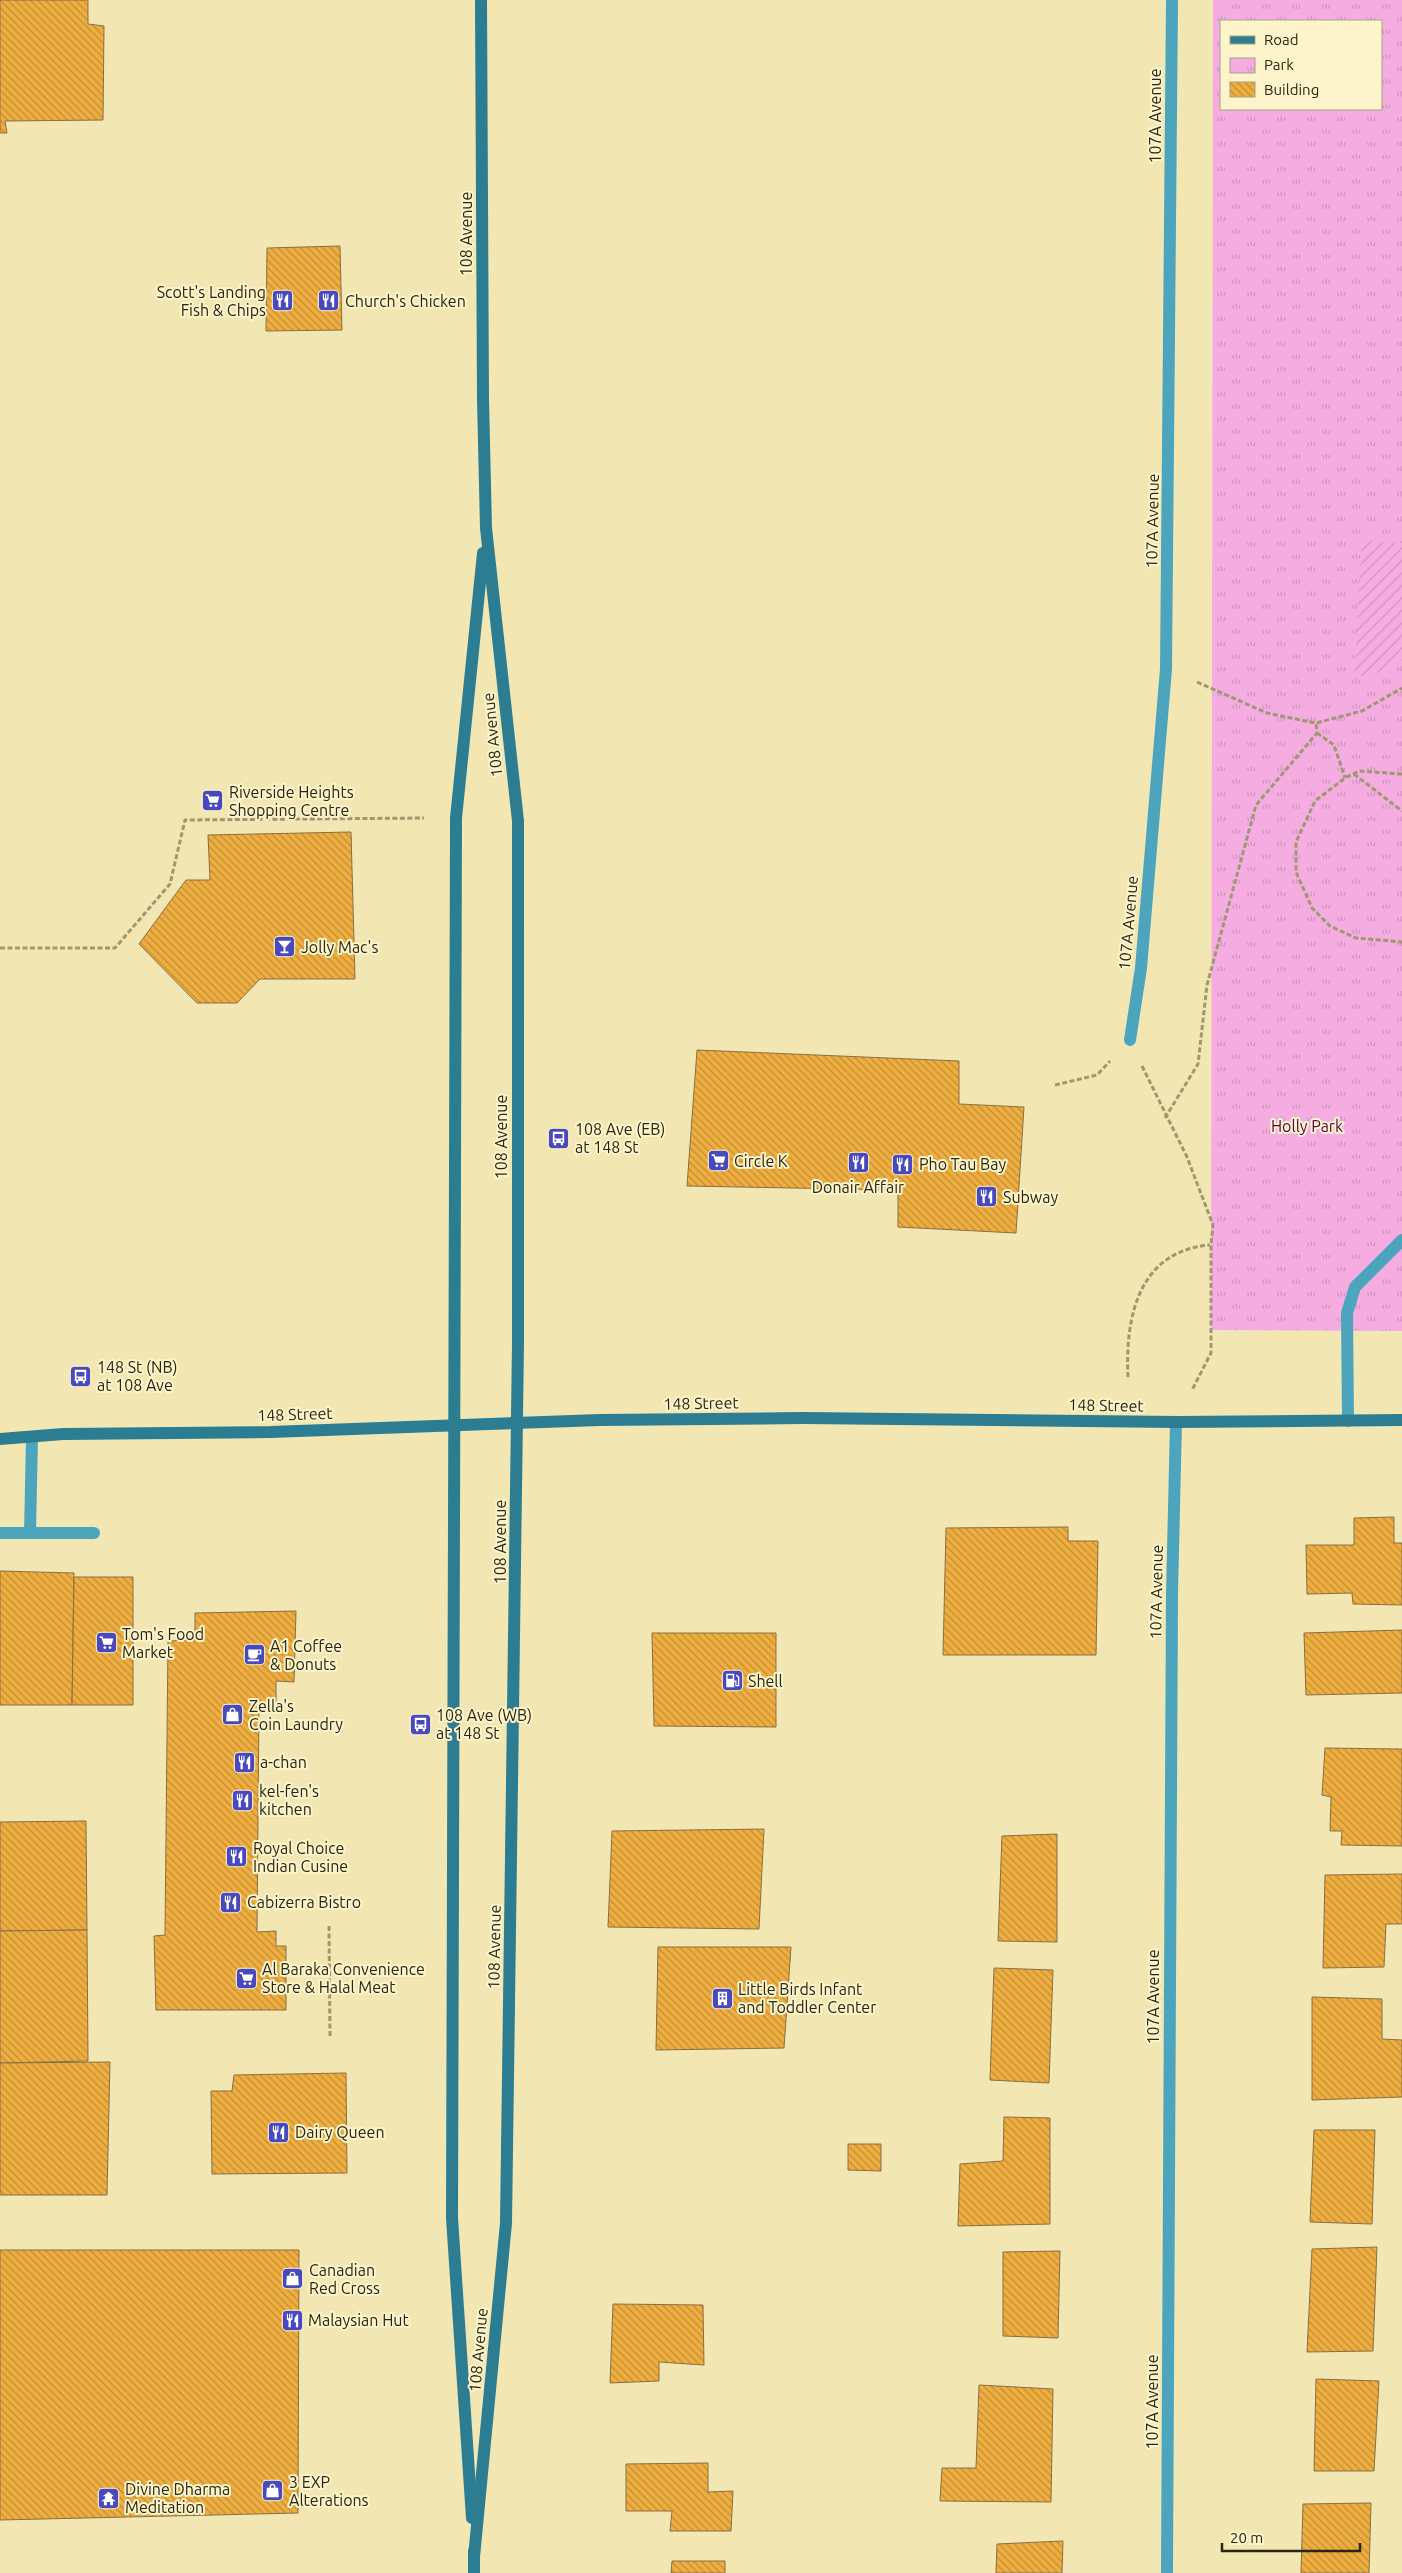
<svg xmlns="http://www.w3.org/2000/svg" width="1402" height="2573" font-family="Ubuntu,sans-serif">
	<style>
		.park { fill: url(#park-tufts); fill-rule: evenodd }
		.garden { fill: url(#garden-furrows) }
		.building { fill: url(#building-back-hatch); stroke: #8a6e44 }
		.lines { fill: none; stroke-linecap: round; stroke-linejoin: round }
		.path { stroke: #9f9770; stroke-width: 3; stroke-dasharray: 5 2.5; stroke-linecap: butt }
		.lane { stroke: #4ca5bc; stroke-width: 12 }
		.street { stroke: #4ca5bc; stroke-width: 12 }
		.secondary { stroke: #2c7d91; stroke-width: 12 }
		.labels { text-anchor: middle; stroke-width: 4; stroke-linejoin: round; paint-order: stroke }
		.street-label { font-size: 16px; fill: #292510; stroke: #fdf4cb }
		.poi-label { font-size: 16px; fill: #292510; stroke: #fdf4cb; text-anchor: start }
		.park-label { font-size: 16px; fill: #560048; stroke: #fdf4cb }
	</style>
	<defs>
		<pattern id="park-tufts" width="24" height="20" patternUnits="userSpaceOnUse" patternTransform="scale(1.25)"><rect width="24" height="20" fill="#f5ace1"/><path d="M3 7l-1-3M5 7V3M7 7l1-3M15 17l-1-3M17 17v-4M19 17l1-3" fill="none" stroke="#d294c0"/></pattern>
		<pattern id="garden-furrows" width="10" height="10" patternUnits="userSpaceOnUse" patternTransform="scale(1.25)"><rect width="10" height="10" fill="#f5ace1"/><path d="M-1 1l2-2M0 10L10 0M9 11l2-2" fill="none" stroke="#d294c0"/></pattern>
		<pattern id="building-back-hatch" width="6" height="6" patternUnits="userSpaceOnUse" patternTransform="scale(1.25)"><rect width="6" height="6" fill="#eeae40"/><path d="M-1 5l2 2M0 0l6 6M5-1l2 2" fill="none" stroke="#c18d34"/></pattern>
	</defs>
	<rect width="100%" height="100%" fill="#f2e7b3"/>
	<path class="park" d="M1213,0H1402V1331L1211,1330ZM1221,21H1381V109H1221Z"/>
	<polygon class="garden" points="1362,540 1402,543 1402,660 1371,676 1354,676"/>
	<g class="building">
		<polygon points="0,0 88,0 88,24 104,26 103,120 5,121 7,133 0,133"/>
		<polygon points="340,246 342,330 266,331 267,248"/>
		<polygon points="351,832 355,979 260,979 237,1003 197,1003 139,944 186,880 210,880 208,835"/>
		<polygon points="697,1050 959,1061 959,1104 1024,1107 1016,1233 898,1227 898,1190 687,1186"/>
		<polygon points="1394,1517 1394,1543 1402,1543 1402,1605 1353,1604 1352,1593 1307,1594 1306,1545 1354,1545 1354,1518"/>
		<polygon points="1068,1527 1068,1541 1098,1541 1096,1655 943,1655 946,1528"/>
		<polygon points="0,1571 74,1573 72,1705 0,1705"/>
		<polygon points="74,1577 133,1577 133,1705 72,1705"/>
		<polygon points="296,1611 294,1682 276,1681 276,1705 259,1705 257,1932 276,1931 276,1946 286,1946 286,2010 156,2010 154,1936 165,1935 168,1641 195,1640 195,1613"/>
		<polygon points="1402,1630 1402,1693 1306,1695 1304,1633"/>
		<polygon points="652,1633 776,1633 776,1727 654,1726"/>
		<polygon points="1325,1748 1402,1749 1402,1846 1341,1845 1342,1831 1330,1831 1331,1797 1322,1795"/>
		<polygon points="86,1821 87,1930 0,1931 0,1822"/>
		<polygon points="764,1829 759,1929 608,1927 612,1831"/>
		<polygon points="1057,1834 1057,1942 998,1941 1002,1836"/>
		<polygon points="1402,1874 1402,1924 1386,1924 1384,1967 1323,1968 1325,1875"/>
		<polygon points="87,1930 88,2061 0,2063 0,1931"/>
		<polygon points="658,1947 791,1947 784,2048 656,2050"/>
		<polygon points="994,1968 1053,1970 1049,2083 990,2080"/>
		<polygon points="1312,1997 1382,1999 1382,2039 1402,2040 1402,2097 1312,2100"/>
		<polygon points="110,2062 107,2195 0,2195 0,2063"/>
		<polygon points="346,2073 347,2173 212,2174 211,2091 232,2091 234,2075"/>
		<polygon points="1004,2117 1050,2118 1050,2224 958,2226 960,2164 1003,2161"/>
		<polygon points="1314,2130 1375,2130 1372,2224 1310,2222"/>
		<polygon points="848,2144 881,2144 881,2171 848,2170"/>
		<polygon points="1377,2247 1373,2351 1307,2352 1312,2249"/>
		<polygon points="0,2250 299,2250 298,2513 0,2520"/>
		<polygon points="1060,2251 1058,2338 1003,2336 1003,2252"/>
		<polygon points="613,2304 703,2305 704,2365 659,2362 659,2381 610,2383"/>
		<polygon points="1316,2379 1379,2381 1374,2471 1314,2471"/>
		<polygon points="979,2385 1053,2389 1051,2502 940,2501 942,2468 976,2468"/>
		<polygon points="708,2463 708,2492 733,2491 731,2531 670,2531 672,2511 626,2511 626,2464"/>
		<polygon points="1371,2503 1369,2573 1301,2573 1303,2504"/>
		<polygon points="1063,2541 1062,2573 996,2573 997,2544"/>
		<polygon points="672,2561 725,2561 725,2573 671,2573"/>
	</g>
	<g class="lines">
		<g class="path">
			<polyline points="1197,682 1267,713 1316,723 1362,711 1402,688"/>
			<polyline points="1317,733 1334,745 1345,778"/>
			<polyline points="1354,774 1402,811"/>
			<polyline points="1402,774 1359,771 1345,778 1315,801 1296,842 1296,872 1312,908 1330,926 1356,938 1402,942"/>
			<polyline points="0,948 115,948 170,884 185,820 424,818"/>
			<polyline points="1142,1066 1187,1157 1213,1225 1211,1245 1211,1353 1192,1390"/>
			<polyline points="1055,1085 1097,1075 1110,1061"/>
			<polyline points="1165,1118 1198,1064 1207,985 1256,805 1317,733 1316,723"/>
			<path d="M1128,1377C1125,1316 1139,1251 1210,1245"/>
			<polyline points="329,1926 330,2038"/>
		</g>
		<g class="lane">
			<polyline points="1348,1421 1347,1313 1355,1287 1402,1240"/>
			<polyline points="0,1533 94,1533"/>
			<polyline points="30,1533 32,1437"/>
		</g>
		<g class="street">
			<polyline points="1130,1040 1141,968 1166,669 1172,0"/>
			<polyline points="1167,2573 1172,1594 1176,1422"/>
		</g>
		<g class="secondary">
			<polyline points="0,1439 63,1434 271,1432 600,1420 803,1418 1176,1422 1402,1420"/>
			<polyline points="472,2518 452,2218 456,818 483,553"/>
			<polyline points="474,2551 474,2573"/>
			<polyline points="474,2557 506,2223 518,1343 518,821 486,528 483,399 481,0"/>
		</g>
	</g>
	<defs>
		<symbol id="restaurant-square" viewBox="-11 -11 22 22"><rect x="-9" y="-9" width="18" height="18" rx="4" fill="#4949bf" stroke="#fdf4cb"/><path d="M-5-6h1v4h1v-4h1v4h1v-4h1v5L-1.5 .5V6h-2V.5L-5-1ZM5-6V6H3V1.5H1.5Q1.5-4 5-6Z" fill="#fff"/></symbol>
		<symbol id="supermarket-square" viewBox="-11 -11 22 22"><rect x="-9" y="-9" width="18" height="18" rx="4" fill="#4949bf" stroke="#fdf4cb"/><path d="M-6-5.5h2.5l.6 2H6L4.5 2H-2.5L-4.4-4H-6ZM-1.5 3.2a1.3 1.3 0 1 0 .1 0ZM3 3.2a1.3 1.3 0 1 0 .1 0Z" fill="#fff"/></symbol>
		<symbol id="bar-square" viewBox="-11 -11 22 22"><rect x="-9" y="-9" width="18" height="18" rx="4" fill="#4949bf" stroke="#fdf4cb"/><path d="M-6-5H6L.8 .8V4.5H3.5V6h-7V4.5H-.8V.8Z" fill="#fff"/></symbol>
		<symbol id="bus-square" viewBox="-11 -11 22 22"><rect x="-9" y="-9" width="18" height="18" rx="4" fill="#4949bf" stroke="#fdf4cb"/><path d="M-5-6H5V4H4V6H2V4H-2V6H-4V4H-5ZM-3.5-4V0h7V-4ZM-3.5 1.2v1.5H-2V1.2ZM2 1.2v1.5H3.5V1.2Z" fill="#fff"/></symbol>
		<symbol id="cafe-square" viewBox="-11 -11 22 22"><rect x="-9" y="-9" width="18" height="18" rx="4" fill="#4949bf" stroke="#fdf4cb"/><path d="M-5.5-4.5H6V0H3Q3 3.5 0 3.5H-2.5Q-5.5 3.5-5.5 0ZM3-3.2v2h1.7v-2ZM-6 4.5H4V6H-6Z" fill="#fff"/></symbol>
		<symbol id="fuel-square" viewBox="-11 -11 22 22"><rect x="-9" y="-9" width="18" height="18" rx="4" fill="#4949bf" stroke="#fdf4cb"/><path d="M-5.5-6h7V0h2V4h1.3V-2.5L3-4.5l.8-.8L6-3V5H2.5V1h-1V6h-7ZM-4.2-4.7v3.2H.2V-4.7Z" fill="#fff"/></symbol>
		<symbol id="shop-square" viewBox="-11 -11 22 22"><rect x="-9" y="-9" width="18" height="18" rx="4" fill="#4949bf" stroke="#fdf4cb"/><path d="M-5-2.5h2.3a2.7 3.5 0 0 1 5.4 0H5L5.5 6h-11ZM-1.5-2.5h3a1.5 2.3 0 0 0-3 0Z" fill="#fff"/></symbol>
		<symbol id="building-square" viewBox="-11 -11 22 22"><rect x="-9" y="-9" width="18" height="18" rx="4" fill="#4949bf" stroke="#fdf4cb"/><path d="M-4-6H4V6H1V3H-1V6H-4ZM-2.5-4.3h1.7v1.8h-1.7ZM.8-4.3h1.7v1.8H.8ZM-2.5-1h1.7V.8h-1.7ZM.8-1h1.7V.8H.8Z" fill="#fff"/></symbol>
		<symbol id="temple-square" viewBox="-11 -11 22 22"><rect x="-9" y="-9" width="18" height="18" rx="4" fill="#4949bf" stroke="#fdf4cb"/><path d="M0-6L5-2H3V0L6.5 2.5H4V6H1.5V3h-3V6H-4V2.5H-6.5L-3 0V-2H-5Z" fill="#fff"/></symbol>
	</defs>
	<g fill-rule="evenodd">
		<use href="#restaurant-square" x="270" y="288" width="25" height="25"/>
		<use href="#restaurant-square" x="316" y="288" width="25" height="25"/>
		<use href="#supermarket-square" x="200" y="788" width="25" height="25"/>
		<use href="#bar-square" x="272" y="934" width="25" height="25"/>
		<use href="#bus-square" x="546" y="1126" width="25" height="25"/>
		<use href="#supermarket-square" x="706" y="1148" width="25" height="25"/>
		<use href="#restaurant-square" x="846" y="1150" width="25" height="25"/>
		<use href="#restaurant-square" x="890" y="1152" width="25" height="25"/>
		<use href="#restaurant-square" x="974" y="1184" width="25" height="25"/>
		<use href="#bus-square" x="68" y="1364" width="25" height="25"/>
		<use href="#supermarket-square" x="94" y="1630" width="25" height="25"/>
		<use href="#cafe-square" x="242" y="1642" width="25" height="25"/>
		<use href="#fuel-square" x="720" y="1668" width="25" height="25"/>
		<use href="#shop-square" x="220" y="1702" width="25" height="25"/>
		<use href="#bus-square" x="408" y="1712" width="25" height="25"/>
		<use href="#restaurant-square" x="232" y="1750" width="25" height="25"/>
		<use href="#restaurant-square" x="230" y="1788" width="25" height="25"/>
		<use href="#restaurant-square" x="224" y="1844" width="25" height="25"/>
		<use href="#restaurant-square" x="218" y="1890" width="25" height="25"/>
		<use href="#supermarket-square" x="234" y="1966" width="25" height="25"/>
		<use href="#building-square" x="710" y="1986" width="25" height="25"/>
		<use href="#restaurant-square" x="266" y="2120" width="25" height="25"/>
		<use href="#shop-square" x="280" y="2266" width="25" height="25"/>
		<use href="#restaurant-square" x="280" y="2308" width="25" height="25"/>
		<use href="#shop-square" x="260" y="2478" width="25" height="25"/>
		<use href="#temple-square" x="96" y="2486" width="25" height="25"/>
	</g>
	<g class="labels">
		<g class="street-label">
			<text transform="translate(1155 116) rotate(-90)" y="6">107A Avenue</text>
			<text transform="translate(466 234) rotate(-90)" y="6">108 Avenue</text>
			<text transform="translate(1152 521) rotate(-89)" y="6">107A Avenue</text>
			<text transform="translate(492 735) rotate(-96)" y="6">108 Avenue</text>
			<text transform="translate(1128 923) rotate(-85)" y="6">107A Avenue</text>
			<text transform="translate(501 1137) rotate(-90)" y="6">108 Avenue</text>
			<text transform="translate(701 1403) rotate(-1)" y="6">148 Street</text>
			<text transform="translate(1106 1405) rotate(1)" y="6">148 Street</text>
			<text transform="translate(295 1414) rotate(-2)" y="6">148 Street</text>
			<text transform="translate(500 1542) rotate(-90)" y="6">108 Avenue</text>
			<text transform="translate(1156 1592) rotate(-89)" y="6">107A Avenue</text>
			<text transform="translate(494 1947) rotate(-89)" y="6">108 Avenue</text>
			<text transform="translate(1153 1997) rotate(-90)" y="6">107A Avenue</text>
			<text transform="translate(478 2350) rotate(-85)" y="6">108 Avenue</text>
			<text transform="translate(1152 2402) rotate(-90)" y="6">107A Avenue</text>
		</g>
		<g class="poi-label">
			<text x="266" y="298" text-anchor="end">Scott's Landing<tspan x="266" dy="18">Fish &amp; Chips</tspan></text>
			<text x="345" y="307">Church's Chicken</text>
			<text x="229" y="798">Riverside Heights<tspan x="229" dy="18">Shopping Centre</tspan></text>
			<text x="301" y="953">Jolly Mac's</text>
			<text x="575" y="1135">108 Ave (EB)<tspan x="575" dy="18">at 148 St</tspan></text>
			<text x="734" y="1167">Circle K</text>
			<text x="919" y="1170">Pho Tau Bay</text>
			<text x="858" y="1193" text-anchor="middle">Donair Affair</text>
			<text x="1003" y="1203">Subway</text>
			<text x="97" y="1373">148 St (NB)<tspan x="97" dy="18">at 108 Ave</tspan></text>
			<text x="122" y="1640">Tom's Food<tspan x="122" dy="18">Market</tspan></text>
			<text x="270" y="1652">A1 Coffee<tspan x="270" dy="18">&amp; Donuts</tspan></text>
			<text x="748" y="1687">Shell</text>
			<text x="249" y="1712">Zella's<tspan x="249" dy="18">Coin Laundry</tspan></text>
			<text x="436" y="1721">108 Ave (WB)<tspan x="436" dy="18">at 148 St</tspan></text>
			<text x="260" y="1768">a-chan</text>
			<text x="259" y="1797">kel-fen's<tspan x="259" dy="18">kitchen</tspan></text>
			<text x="253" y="1854">Royal Choice<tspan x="253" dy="18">Indian Cusine</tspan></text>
			<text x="247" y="1908">Cabizerra Bistro</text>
			<text x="262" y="1975">Al Baraka Convenience<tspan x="262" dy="18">Store &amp; Halal Meat</tspan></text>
			<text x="738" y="1995">Little Birds Infant<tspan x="738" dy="18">and Toddler Center</tspan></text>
			<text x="295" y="2138">Dairy Queen</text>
			<text x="309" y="2276">Canadian<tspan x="309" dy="18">Red Cross</tspan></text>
			<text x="308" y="2326">Malaysian Hut</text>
			<text x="289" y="2488">3 EXP<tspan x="289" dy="18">Alterations</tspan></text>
			<text x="125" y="2495">Divine Dharma<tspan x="125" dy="18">Meditation</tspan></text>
		</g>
		<g class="park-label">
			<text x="1307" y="1132">Holly Park</text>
		</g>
	</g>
	<rect x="1220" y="20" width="162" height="90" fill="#fdf4cb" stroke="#a8a180"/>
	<rect x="1230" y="36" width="25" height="8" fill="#2c7d91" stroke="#a8a180"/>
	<text x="1264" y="45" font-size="15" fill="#292510">Road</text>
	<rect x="1230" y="58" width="25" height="15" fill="url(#park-tufts)" stroke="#a8a180"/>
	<text x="1264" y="70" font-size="15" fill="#292510">Park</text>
	<rect x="1230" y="82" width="25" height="15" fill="url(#building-back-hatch)" stroke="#a8a180"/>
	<text x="1264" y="95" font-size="15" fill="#292510">Building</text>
	<path d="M1222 2543v8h138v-8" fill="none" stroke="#292510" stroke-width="2.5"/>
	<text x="1230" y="2543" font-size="15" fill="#292510" stroke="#fdf4cb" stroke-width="4" paint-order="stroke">20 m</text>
</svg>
